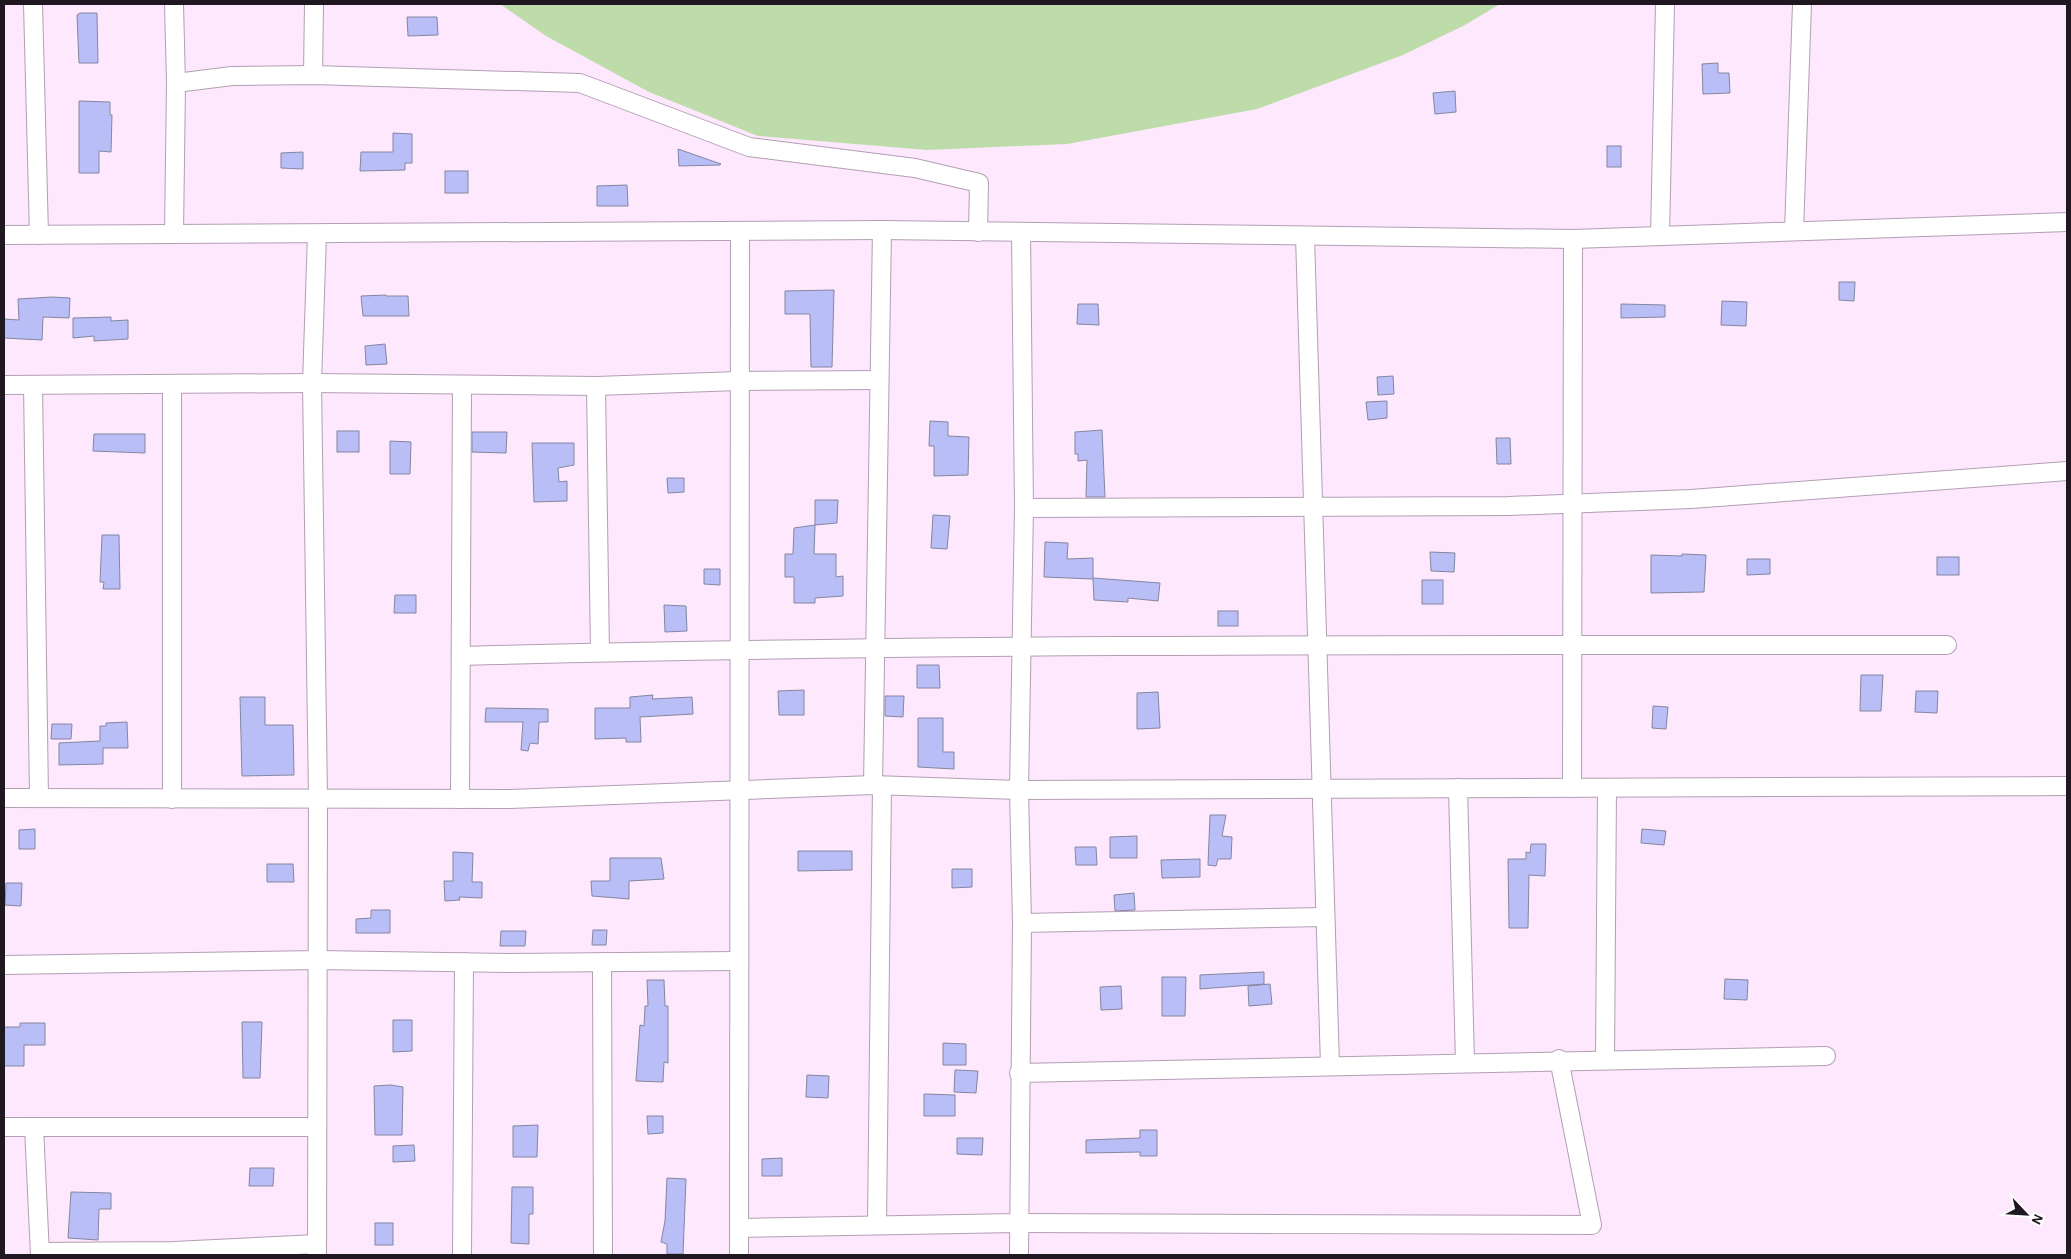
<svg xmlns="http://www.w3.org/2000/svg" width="2071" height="1259" font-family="'Alegreya Sans',sans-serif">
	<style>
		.green { fill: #bedca9 }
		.building { fill: #babef7; stroke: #84869f }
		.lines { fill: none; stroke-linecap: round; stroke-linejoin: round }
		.street-casing { stroke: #b29fb3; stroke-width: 20 }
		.street { stroke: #fff; stroke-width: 18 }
	</style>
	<rect width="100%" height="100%" fill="#fde8fe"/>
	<polygon class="green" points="500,4 1500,4 1465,25 1403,55 1257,109 1067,144 927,150 758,136 649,92 546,36"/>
	<g class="building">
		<polygon points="80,13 97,13 98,63 79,63 77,15"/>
		<polygon points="407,17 437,17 438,35 408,36"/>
		<polygon points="1718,63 1718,73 1729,73 1730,93 1703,94 1702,64"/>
		<polygon points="1455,91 1456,112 1435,114 1433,93"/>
		<polygon points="79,101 110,102 110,115 112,115 111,152 99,151 99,173 79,173"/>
		<polygon points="393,133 412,134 412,163 405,163 405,170 360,171 361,152 393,152"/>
		<rect x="1607" y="146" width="14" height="21"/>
		<polygon points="678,149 721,164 720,165 679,166"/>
		<polygon points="303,152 303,169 281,168 281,153"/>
		<rect x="445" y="171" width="23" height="22"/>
		<polygon points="627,185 628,206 597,206 597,186"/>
		<polygon points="1839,282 1855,282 1854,301 1839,300"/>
		<polygon points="834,290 832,367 811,367 810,314 785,314 785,291"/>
		<polygon points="386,295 386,296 408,296 409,316 363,316 361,296"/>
		<polygon points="52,297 70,298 69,318 43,317 42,340 4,338 4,319 19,320 18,299"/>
		<polygon points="1722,301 1747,302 1746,326 1721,325"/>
		<polygon points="1078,304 1098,304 1099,325 1077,324"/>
		<polygon points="1621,304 1665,305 1665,317 1621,318"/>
		<polygon points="111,317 111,321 128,320 128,339 94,341 94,336 73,338 73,318"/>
		<polygon points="385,344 387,364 366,365 365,346"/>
		<polygon points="1393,376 1394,394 1378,395 1377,377"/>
		<polygon points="1387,401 1387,418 1368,420 1366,402"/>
		<polygon points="930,421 948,422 948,436 969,437 968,475 934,476 934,446 929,446"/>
		<polygon points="1102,430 1105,497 1086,497 1087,460 1078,461 1078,454 1075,454 1075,432"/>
		<rect x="337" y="431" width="22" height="21"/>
		<polygon points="472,432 507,432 506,453 472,452"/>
		<polygon points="94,434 145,434 145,453 93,451"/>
		<polygon points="1496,438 1510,438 1511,464 1497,464"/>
		<polygon points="390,441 411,442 410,474 390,474"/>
		<polygon points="532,443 574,443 574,465 558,468 559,482 567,481 567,501 534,502"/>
		<polygon points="667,478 684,478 684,492 668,493"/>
		<polygon points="815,500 838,500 837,523 815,525"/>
		<polygon points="933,515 950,516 947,549 931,548"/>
		<polygon points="815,525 814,554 836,554 836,577 843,576 843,596 815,598 815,603 794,603 794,577 785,577 785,554 793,554 794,528"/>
		<polygon points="102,535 119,535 120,589 103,589 104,582 100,582"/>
		<polygon points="1045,542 1068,543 1067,559 1093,558 1093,578 1160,583 1158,601 1128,598 1128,602 1094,600 1093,579 1044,577"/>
		<polygon points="1430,552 1455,553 1454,572 1431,571"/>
		<polygon points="1682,554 1706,555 1704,592 1651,593 1651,555 1682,556"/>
		<rect x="1937" y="557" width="22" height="18"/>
		<polygon points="1747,559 1770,559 1770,574 1747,575"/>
		<polygon points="704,569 720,569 720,585 704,584"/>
		<rect x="1422" y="580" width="21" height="24"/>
		<polygon points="395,595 416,595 416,613 394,613"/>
		<polygon points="664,605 686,606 687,631 665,632"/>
		<rect x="1218" y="611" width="20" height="15"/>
		<polygon points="917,665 939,665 940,688 917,688"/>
		<polygon points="1861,675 1883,675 1881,711 1860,711"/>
		<polygon points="804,690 804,715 779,715 778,691"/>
		<polygon points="1916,691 1938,691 1937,713 1915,712"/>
		<polygon points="1158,692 1160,728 1137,729 1137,693"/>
		<polygon points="653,695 652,699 692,697 693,714 640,717 641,742 626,742 626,738 595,739 595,708 630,708 630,697"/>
		<polygon points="885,696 904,696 903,717 885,716"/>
		<polygon points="240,697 265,697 265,725 293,725 294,775 242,776"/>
		<polygon points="1653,706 1668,707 1666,729 1652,728"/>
		<polygon points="486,708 548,709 548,722 539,722 538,744 530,743 528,751 521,750 523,722 485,722"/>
		<polygon points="918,718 943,718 943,752 954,752 954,769 918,767"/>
		<polygon points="127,722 128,748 103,748 103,764 59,765 59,743 100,741 100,726 106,726 106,723"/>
		<polygon points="52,724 72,724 71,739 51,739"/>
		<polygon points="1210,815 1226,815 1222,836 1232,837 1231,859 1218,859 1216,866 1208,865"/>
		<polygon points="35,829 35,849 19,849 19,830"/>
		<polygon points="1642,829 1666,831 1664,845 1641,843"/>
		<polygon points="1137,836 1137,858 1110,858 1110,837"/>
		<polygon points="1531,844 1546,844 1545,876 1529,875 1528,928 1509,928 1508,859 1526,859 1526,852 1530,853"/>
		<polygon points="1075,847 1096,847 1097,865 1076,865"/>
		<polygon points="798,851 852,851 852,870 798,871"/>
		<polygon points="453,852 473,853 472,882 482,882 482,898 459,897 460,900 445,901 444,881 453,881"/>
		<polygon points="610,858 661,858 664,879 629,881 629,899 592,896 591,881 610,881"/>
		<polygon points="1200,859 1200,877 1162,878 1161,860"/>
		<polygon points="267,864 293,864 294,882 267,882"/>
		<polygon points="952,869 972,869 972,887 952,888"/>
		<polygon points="6,883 22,883 21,906 5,905"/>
		<polygon points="1134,893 1135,910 1115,911 1114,895"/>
		<polygon points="371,910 390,910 390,933 356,933 356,919 371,918"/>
		<polygon points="593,930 607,930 606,945 592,945"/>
		<polygon points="501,931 526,931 525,946 500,946"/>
		<polygon points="1264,972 1264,984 1200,989 1200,975"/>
		<polygon points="1162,977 1186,977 1185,1016 1162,1016"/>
		<polygon points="1725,979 1748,980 1747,1000 1724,999"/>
		<polygon points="647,980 664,980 665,1006 668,1006 668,1063 664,1062 663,1082 636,1081 640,1025 644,1026 645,1006 648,1006"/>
		<polygon points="1270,984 1272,1004 1249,1006 1248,986"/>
		<polygon points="1121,986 1122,1009 1101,1010 1100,987"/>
		<polygon points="393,1020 412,1020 412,1051 393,1052"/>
		<polygon points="242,1022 262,1022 260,1078 243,1078"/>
		<polygon points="20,1023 45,1023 45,1045 24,1045 24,1066 4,1066 4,1027 20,1027"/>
		<polygon points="943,1043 966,1044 966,1065 943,1065"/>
		<polygon points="955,1070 978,1071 976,1093 954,1092"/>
		<polygon points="807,1075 829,1076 828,1098 806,1097"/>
		<polygon points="391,1085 403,1087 402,1135 375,1135 374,1086"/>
		<polygon points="924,1094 955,1095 955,1116 924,1116"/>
		<polygon points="647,1116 663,1116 663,1133 648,1134"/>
		<polygon points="538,1125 537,1157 513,1157 513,1126"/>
		<polygon points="1140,1130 1157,1130 1157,1156 1140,1156 1140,1152 1086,1153 1086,1140 1140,1138"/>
		<polygon points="957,1138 983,1138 982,1155 957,1154"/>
		<polygon points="414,1145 415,1161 393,1162 393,1146"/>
		<polygon points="782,1158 782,1176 762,1176 762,1159"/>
		<polygon points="250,1168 274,1168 273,1186 249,1186"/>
		<polygon points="667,1178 686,1179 683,1254 667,1254 667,1244 661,1242 665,1221"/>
		<polygon points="512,1187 533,1187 533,1214 529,1214 529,1244 511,1243"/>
		<polygon points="71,1192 111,1193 111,1209 99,1209 98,1240 68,1238"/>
		<rect x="375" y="1223" width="18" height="22"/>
	</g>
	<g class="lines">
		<defs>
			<g id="street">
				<polyline points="33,4 39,235"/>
				<polyline points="313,75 314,4"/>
				<polyline points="176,83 232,76 313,75 580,83 749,147 915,168 979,183 978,232"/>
				<polyline points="1794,231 1802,4"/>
				<polyline points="174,234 176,83 174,4"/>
				<polyline points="317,234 312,383 318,798 317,1255"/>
				<polyline points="4,235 882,230 1573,239 2067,222"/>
				<polyline points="1305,236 1330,1066"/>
				<polyline points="1660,236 1665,4"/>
				<polyline points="4,385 312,383 596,386 739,381 879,380"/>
				<polyline points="33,385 39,798"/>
				<polyline points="596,386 600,652"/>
				<polyline points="1024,508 1509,506 1691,499 2067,471"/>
				<path d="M462,656C957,643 1452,645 1947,645"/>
				<polyline points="873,785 882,230"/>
				<polyline points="1458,788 1465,1063"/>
				<polyline points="1572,788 1573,239"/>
				<polyline points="4,798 510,799 873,785 1019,790 2067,786"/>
				<polyline points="172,799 172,384"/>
				<polyline points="460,799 462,385"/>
				<polyline points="1022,923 1325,917"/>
				<polyline points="602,962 603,1255"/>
				<polyline points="4,965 318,960 508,963 739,961"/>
				<polyline points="1605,1060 1607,788"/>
				<polyline points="1019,1073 1826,1056"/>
				<polyline points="4,1127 316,1127"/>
				<polyline points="34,1127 40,1255"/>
				<polyline points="877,1224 882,786"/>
				<polyline points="739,1228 1019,1223 1592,1225 1559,1059"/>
				<polyline points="40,1252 174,1251 317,1244"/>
				<polyline points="462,1255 464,962"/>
				<polyline points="739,1255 740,231"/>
				<polyline points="1019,1255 1022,923 1019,790 1024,508 1021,232"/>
			</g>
		</defs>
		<use href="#street" class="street-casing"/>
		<use href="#street" class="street"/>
	</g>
	<rect width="2071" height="1259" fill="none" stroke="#201820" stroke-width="10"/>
	<g transform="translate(2026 1214) rotate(115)" stroke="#ffffff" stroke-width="4" paint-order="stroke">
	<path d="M0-4L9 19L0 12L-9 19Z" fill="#201820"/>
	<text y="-8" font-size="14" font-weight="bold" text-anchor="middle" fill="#201820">N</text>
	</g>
</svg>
